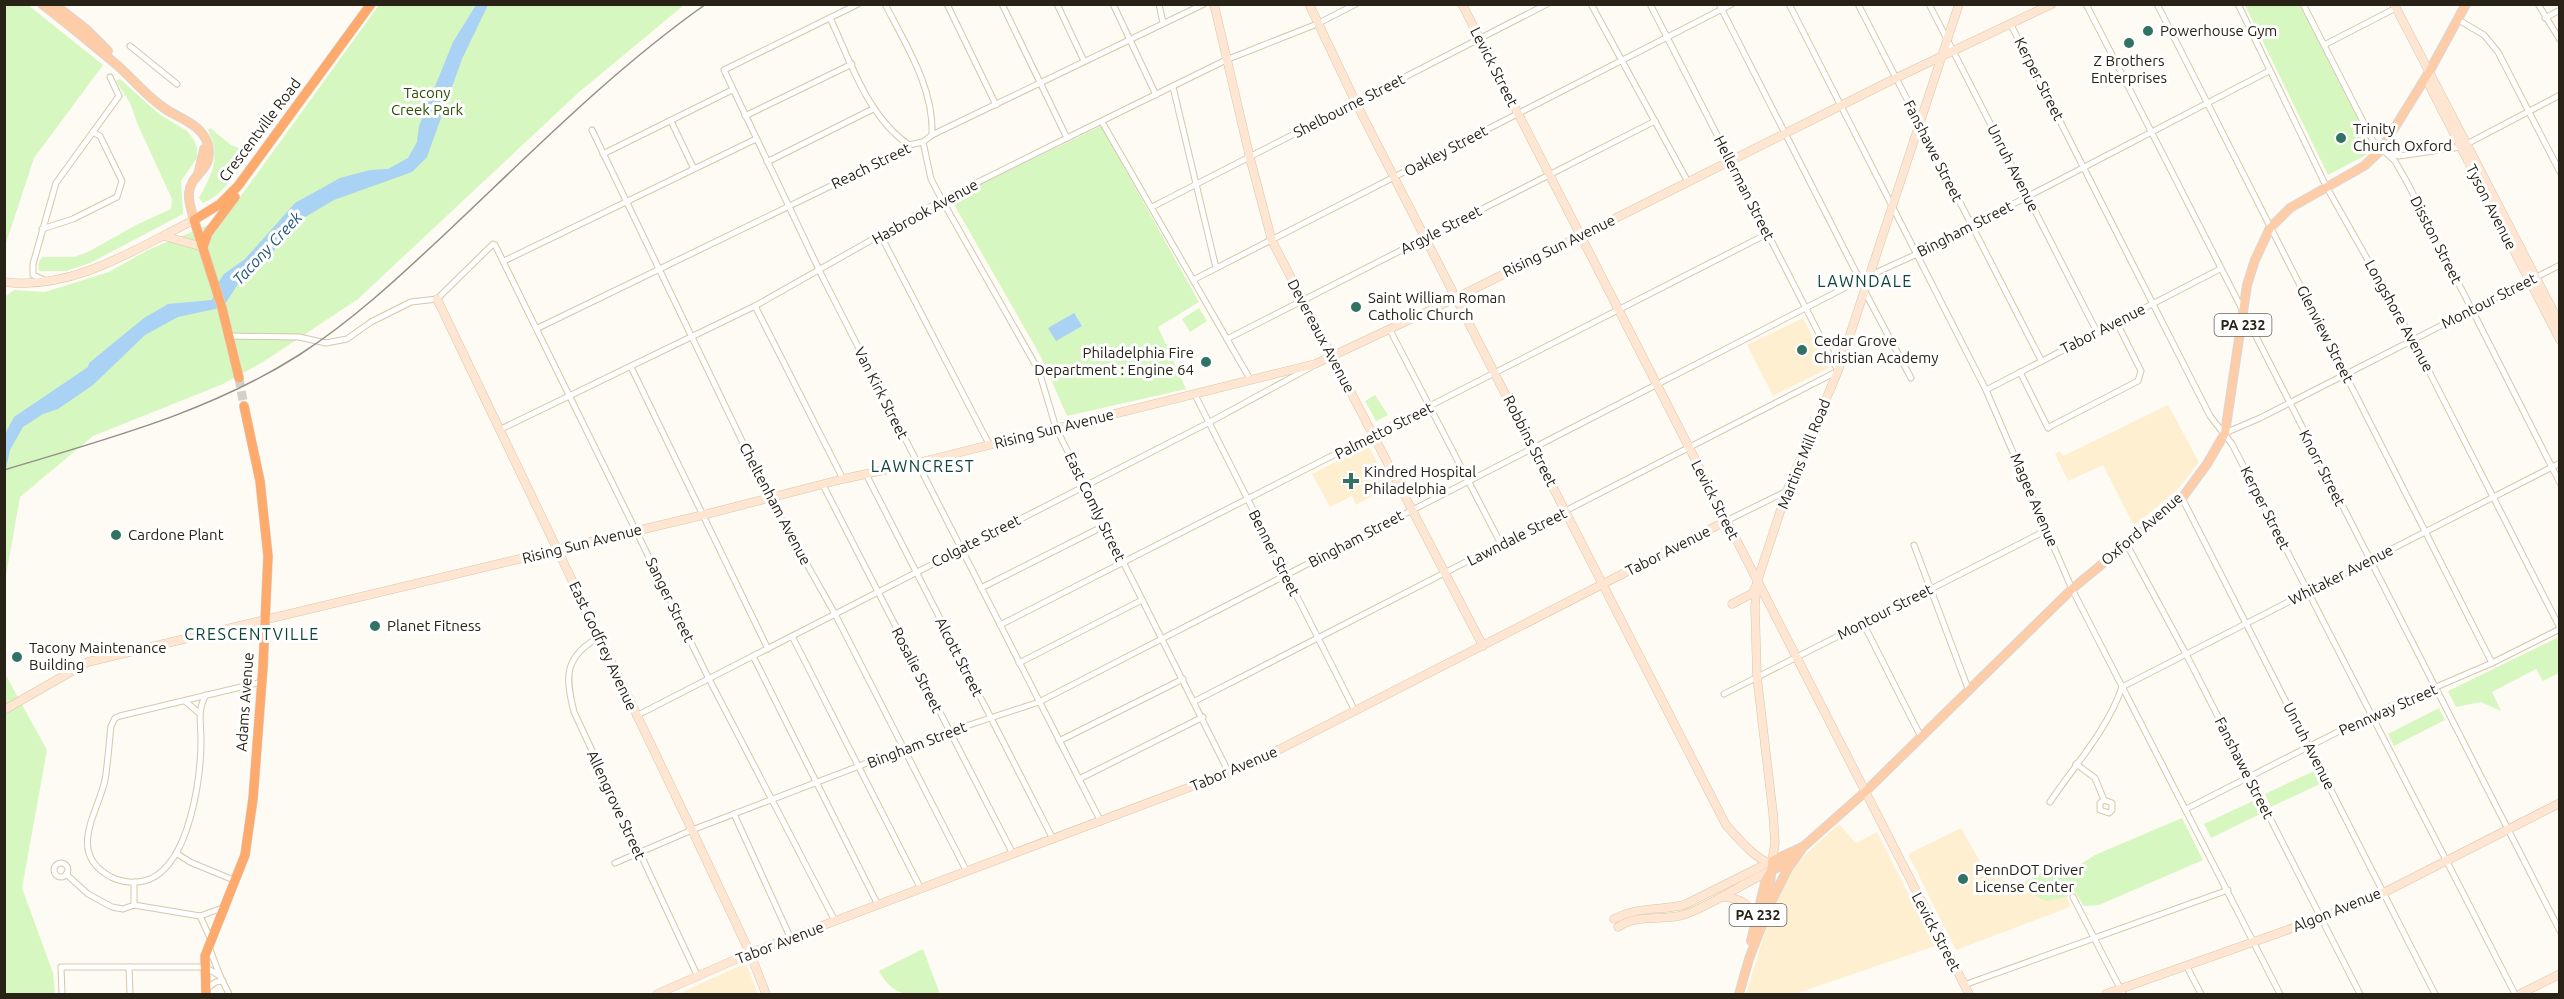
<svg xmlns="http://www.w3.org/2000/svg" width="2564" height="999" font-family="Ubuntu,sans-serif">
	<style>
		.built { fill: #ffefd1 }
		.green { fill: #d6f7bf }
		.water { fill: #a9d2f4 }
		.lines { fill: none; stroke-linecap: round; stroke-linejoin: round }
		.highway-tunnel { stroke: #d3d0c9; stroke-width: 9; stroke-dasharray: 9 4.5; stroke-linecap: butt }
		.street-casing { stroke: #d6c7a9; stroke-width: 7 }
		.secondary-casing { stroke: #d6c7a9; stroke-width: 9 }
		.primary-casing { stroke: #d8d7d5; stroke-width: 10 }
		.highway-casing { stroke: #d8d7d5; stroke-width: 10 }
		.street { stroke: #fff; stroke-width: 5 }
		.secondary { stroke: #ffe6d3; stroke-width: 8 }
		.primary { stroke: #fecca7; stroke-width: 8 }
		.highway { stroke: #feaa6d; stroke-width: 9 }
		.rail { stroke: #938e86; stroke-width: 1.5 }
		.poi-dot { fill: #307264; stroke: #fff; stroke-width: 2 }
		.labels { text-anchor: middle; stroke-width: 6; stroke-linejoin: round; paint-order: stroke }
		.shield { fill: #fff; stroke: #68645d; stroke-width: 1.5 }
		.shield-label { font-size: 14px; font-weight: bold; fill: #282217 }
		.poi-label { font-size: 15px; fill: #282217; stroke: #fff; text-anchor: start }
		.street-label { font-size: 15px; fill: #282217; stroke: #fff }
		.park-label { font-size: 15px; fill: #2c4f00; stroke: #fff }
		.water-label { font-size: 16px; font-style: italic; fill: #24587e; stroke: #fff }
		.neighbourhood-label { font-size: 16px; letter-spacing: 1.5px; fill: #0c453a; stroke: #fff }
	</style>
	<rect width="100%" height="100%" fill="#fefbf5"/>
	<g class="built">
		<polygon points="1803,318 1829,368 1773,396 1747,345"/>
		<polygon points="2168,405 2199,462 2178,489 2134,526 2103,465 2068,481 2055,454 2060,451 2063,456"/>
		<polygon points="1368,445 1390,487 1356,505 1352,496 1330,507 1312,474"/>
		<polygon points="1839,824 1856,843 1877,832 1935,946 1795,994 1746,994 1772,909 1789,872 1796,863"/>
		<polygon points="1961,828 1986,872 2045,900 2067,897 2070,907 1956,950 1908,854"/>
		<polygon points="746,963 758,994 678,994"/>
	</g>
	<g class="green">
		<polygon points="4,5 28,5 103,65 34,158 5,246"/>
		<polygon points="379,5 684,5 578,93 358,299 263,362 223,384 93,436 20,497 5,581 5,297 14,290 45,292 109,272 148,250 225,218"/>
		<polygon points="2245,5 2300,5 2373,148 2366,155 2328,175"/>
		<polygon points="120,79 159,114 187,131 194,140 197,148 197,158 181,181 183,214 90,263 66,271 39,271 38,264 42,257 74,257 88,252 138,224 171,209 172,199 138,125 130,103 116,81"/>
		<polygon points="1101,126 1199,302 1158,327 1186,389 1067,416 1041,357 951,199"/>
		<path d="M210,128L231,145L242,149L247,154C237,173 223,195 203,203L199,198C213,173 221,157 208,130Z"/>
		<polygon points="1199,308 1207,321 1190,332 1182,319"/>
		<polygon points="1375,395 1388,415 1376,421 1365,401"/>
		<polygon points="2557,638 2559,644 2559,673 2543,681 2536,669 2492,692 2501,711 2481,702 2456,707 2448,691"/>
		<polygon points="4,672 47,750 22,888 53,973 55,994 5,994"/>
		<polygon points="2439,708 2445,720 2394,746 2388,734"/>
		<polygon points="2316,770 2322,783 2271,807 2265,794"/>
		<polygon points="2253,801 2260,814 2211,838 2204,824"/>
		<polygon points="2182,818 2203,860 2099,905 2084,906 2072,888 2067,897 2046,901 2017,886 2052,867 2068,872 2095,855"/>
		<path d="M923,949L940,994C912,995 894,999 879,971Z"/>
	</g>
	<g class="water">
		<polygon points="476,5 488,5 462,59 427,157 412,172 334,200 300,220 254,274 240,281 225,304 215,309 178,317 145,335 93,385 58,409 43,414 23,427 10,450 5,473 5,434 14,417 88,367 89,363 144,318 168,304 212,300 216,286 224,274 245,259 295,203 340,178 370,170 388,169 408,158 417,142 419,126 453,42"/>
		<polygon points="1074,313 1082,326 1056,341 1048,328"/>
	</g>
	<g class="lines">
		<polyline class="highway-tunnel" points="239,378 244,406"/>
		<defs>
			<g id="street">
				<polyline points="858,4 724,70 823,278 1101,822"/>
				<path d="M885,4C906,45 934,88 932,135"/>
				<polyline points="947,4 996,105"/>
				<polyline points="1002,4 1067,138"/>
				<polyline points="1057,4 1084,61"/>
				<polyline points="1113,4 1156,95"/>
				<polyline points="1159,4 1163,23"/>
				<polyline points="1591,4 1688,182"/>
				<polyline points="1719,4 1860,280"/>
				<polyline points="1789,4 1986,390 2072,589 2280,994"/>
				<polyline points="1858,4 2041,360"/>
				<polyline points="1929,4 2097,332"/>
				<polyline points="2086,4 2560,931"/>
				<polyline points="2157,4 2492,663"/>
				<polyline points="2238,4 2326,186 2413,340 2560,628"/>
				<polyline points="2303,4 2373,141 2395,161 2408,184 2560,483"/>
				<polyline points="2538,4 2560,40"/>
				<path d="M830,18C851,62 867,116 909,145"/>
				<polyline points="2545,18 2560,10"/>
				<polyline points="2457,19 2484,35 2498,52 2560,172"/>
				<polyline points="2011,25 2210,416 2232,444 2515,994"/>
				<polyline points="2324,45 2396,8"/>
				<polyline points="130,46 177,84"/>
				<polyline points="1173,87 1216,268"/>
				<polyline points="745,116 852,64"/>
				<polyline points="671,121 694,169"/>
				<polyline points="1102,122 1250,379"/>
				<polyline points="592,130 770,499 835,614 967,872"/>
				<polyline points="923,142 931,179 942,200 1039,371 1056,428 1229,773"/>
				<polyline points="603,154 732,90"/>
				<polyline points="2388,154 2399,156 2461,147 2560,95"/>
				<polyline points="767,162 873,109"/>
				<polyline points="1152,207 1547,4"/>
				<polyline points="42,229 73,219 117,197 122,181 100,136 93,132"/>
				<polyline points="881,236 989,444"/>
				<polyline points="504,261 756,139"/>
				<polyline points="44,280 33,275 33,264 56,183 119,96 110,77"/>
				<polyline points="1193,280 1732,4"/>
				<polyline points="1865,292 1911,378"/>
				<polyline points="755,306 843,479"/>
				<polyline points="538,328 874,165 909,145 923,142 932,135 1204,4"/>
				<polyline points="1390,330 1501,544"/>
				<polyline points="229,336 299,337 326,343 347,339 371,322 411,302 437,299 493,244 495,245 708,677 835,921"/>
				<polyline points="1227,339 1655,121"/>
				<polyline points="631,367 768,649"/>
				<polyline points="2020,372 2048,428 2051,426 2138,381 2141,371 2117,323"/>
				<polyline points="1986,390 2220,269"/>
				<polyline points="1195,395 1355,711"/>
				<polyline points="499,430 755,306 942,200 1067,138 1226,60 1317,24 1356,4"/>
				<polyline points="2225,433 2260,418 2560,265"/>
				<polyline points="866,474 1053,839"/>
				<polyline points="823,485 1013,854"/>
				<polyline points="2182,498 2435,994"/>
				<polyline points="1726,521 1787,491"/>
				<polyline points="2126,543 2186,654 2360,994"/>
				<polyline points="1914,545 1969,691"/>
				<polyline points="981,588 1104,526"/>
				<polyline points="1863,623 1921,737"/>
				<polyline points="1000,625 1767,234"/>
				<polyline points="792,636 921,889"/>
				<path d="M599,637C564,657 565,676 574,712L698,977"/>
				<polyline points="753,656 878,905"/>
				<polyline points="1019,663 1142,600"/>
				<polyline points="2122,687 2560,463"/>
				<polyline points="1724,694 2047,530"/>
				<path d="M206,695C197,710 201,723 201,739C201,777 190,862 150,879C138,884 123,883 111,877C66,853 98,813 105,780C108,762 109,744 111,726L115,718L120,716L262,682"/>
				<polyline points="185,701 199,713"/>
				<polyline points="1195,701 1838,371 1650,4"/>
				<polyline points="636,716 1208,423 1311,367"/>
				<polyline points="1059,741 1183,679"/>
				<polyline points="2076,764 2095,778 2104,800 2100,803 2100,810 2109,813 2112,810 2112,803 2104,800"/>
				<polyline points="1079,779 1203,717"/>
				<path d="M2050,802C2074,766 2108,729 2122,687"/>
				<polyline points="2186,809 2371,715 2492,663 2560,629"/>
				<polyline points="734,814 791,939"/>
				<polyline points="176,853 190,862 236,881"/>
				<circle cx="61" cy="870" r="7"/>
				<polyline points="615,863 692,830 948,732 1039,702 1860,280 1917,254 2269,71"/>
				<polyline points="66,874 88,894 112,907 123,909 134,905 200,916"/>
				<polyline points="2073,897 2123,994"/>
				<polyline points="134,905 134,882"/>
				<polyline points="211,940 200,916 225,907"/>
				<polyline points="209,947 220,976"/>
				<polyline points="2186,965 2201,994"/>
				<polyline points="129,967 130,994"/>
				<polyline points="1964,985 2228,890"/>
				<polyline points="207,988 216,982 223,981"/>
				<polyline points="62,994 61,967 205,967 220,976 229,994"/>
			</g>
			<g id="secondary">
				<polyline points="1214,4 1250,158 1272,241 1483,646"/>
				<path d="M1309,4L1356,103L1726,825C1738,838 1753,857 1769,863"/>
				<polyline points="1462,4 1969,994"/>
				<polyline points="2394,4 2560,324"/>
				<polyline points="2429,72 2429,85 2560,340"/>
				<polyline points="164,236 203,247"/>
				<path d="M4,282C73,291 135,249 194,220"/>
				<polyline points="437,299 692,830 750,953 766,994"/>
				<polyline points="1732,604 1753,593 1756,586"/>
				<polyline points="4,710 88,662 703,515 843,479 917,463 1315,364 1456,298 1896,78 2052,4"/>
				<path d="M1721,897C1740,898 1752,903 1755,923"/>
				<path d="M1614,919C1640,906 1657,911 1684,905L1772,861L1775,843L1773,813L1757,677L1755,607L1757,582L1787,491L1838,371L1959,4"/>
				<path d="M1618,927C1639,913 1664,922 1686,914C1716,903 1742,883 1771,871"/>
				<polyline points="657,994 750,953 1251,764 1726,521"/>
				<polyline points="2106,994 2321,918 2383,893 2560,803"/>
				<polyline points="2520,994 2560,974"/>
			</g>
			<g id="primary">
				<path d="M42,4C68,24 92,44 117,65C133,79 146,96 164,108C180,119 203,125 208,145C214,171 191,172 189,193C188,202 192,211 194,220"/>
				<polyline points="54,4 87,30 108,51"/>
				<polyline points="198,175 204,149"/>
				<polyline points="1769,899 1772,861 1802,847"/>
				<polyline points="1751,941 1766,879 1771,871 1791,861"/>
				<polyline points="1739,994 1749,959 1770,904 1788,868 1803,847 1865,792 2072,589 2182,498 2207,464 2225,433 2247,285 2255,260 2270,228 2290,208 2364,166 2381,150 2429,72 2466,4"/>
			</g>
			<g id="highway">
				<polyline points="203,247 208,233 235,197"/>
				<polyline points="239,378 222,308 194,220 220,204 238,186 371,4"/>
				<polyline points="206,994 205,956 245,855 253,799 263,667 268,556 260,481 244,406"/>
			</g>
		</defs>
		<use href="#street" class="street-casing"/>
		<use href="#secondary" class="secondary-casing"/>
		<use href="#primary" class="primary-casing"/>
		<use href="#highway" class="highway-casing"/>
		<use href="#street" class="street"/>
		<use href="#secondary" class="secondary"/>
		<use href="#primary" class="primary"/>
		<use href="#highway" class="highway"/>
		<path class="rail" d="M4,470C106,439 208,413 299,355C352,321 398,278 445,234C529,155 611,71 706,4"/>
	</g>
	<g class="poi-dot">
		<circle cx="2148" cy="31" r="6"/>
		<circle cx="2129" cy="43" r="6"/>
		<circle cx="2341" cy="138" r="6"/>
		<circle cx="1356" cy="307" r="6"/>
		<circle cx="1802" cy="350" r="6"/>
		<circle cx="1206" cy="362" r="6"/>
		<path d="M1348 472h6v6h6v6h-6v6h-6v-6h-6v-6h6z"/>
		<circle cx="116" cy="535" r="6"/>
		<circle cx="375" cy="626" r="6"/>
		<circle cx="17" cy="657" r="6"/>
		<circle cx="1963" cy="879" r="6"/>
	</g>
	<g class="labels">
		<g class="shield">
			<rect x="2214.5" y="314" width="57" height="22" rx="4.5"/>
			<rect x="1729.5" y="904" width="57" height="22" rx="4.5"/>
		</g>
		<g class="shield-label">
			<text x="2243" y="330">PA 232</text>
			<text x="1758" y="920">PA 232</text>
		</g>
		<g class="poi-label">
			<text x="2160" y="36">Powerhouse Gym</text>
			<text x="2129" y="66" text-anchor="middle">Z Brothers<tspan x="2129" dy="17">Enterprises</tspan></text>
			<text x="2353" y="134">Trinity<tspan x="2353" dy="17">Church Oxford</tspan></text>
			<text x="1368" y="303">Saint William Roman<tspan x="1368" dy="17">Catholic Church</tspan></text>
			<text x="1814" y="346">Cedar Grove<tspan x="1814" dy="17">Christian Academy</tspan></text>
			<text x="1194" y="358" text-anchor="end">Philadelphia Fire<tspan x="1194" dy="17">Department : Engine 64</tspan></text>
			<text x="1364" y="477">Kindred Hospital<tspan x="1364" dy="17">Philadelphia</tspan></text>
			<text x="128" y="540">Cardone Plant</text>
			<text x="387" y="631">Planet Fitness</text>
			<text x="29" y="653">Tacony Maintenance<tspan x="29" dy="17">Building</tspan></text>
			<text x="1975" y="875">PennDOT Driver<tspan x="1975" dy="17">License Center</tspan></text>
		</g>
		<g class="street-label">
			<text transform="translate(1494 67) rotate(63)" y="5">Levick Street</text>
			<text transform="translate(2039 79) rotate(63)" y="5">Kerper Street</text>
			<text transform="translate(1349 106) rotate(-27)" y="5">Shelbourne Street</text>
			<text transform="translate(260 130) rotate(-53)" y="5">Crescentville Road</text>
			<text transform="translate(1446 151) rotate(-28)" y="5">Oakley Street</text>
			<text transform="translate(1933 151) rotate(63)" y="5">Fanshawe Street</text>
			<text transform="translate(871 166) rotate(-26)" y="5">Reach Street</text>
			<text transform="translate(2013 168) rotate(63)" y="5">Unruh Avenue</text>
			<text transform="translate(1744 188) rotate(63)" y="5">Hellerman Street</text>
			<text transform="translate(2491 207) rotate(63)" y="5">Tyson Avenue</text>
			<text transform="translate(925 212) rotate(-29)" y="5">Hasbrook Avenue</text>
			<text transform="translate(1965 229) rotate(-27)" y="5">Bingham Street</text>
			<text transform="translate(1441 230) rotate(-27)" y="5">Argyle Street</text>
			<text transform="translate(2436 240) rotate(63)" y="5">Disston Street</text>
			<text transform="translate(1559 246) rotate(-26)" y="5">Rising Sun Avenue</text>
			<text transform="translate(2489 301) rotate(-27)" y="5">Montour Street</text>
			<text transform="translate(2399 316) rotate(61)" y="5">Longshore Avenue</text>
			<text transform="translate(2103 329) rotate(-27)" y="5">Tabor Avenue</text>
			<text transform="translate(2325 334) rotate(63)" y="5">Glenview Street</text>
			<text transform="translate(1321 336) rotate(62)" y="5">Devereaux Avenue</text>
			<text transform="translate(881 393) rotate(63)" y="5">Van Kirk Street</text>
			<text transform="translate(1054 429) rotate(-14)" y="5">Rising Sun Avenue</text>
			<text transform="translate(1384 431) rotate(-27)" y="5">Palmetto Street</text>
			<text transform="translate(1530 441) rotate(63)" y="5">Robbins Street</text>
			<text transform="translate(1804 454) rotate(-68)" y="5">Martins Mill Road</text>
			<text transform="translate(2322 468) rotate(63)" y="5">Knorr Street</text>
			<text transform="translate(1715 500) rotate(63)" y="5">Levick Street</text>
			<text transform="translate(2034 500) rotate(67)" y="5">Magee Avenue</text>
			<text transform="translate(775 504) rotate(62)" y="5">Cheltenham Avenue</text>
			<text transform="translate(1095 507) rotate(64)" y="5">East Comly Street</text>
			<text transform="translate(2265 508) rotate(63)" y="5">Kerper Street</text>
			<text transform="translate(2142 529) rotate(-41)" y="5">Oxford Avenue</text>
			<text transform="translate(1517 537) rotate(-27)" y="5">Lawndale Street</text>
			<text transform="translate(1356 539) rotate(-28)" y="5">Bingham Street</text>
			<text transform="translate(976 541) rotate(-27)" y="5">Colgate Street</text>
			<text transform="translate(582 544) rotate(-14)" y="5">Rising Sun Avenue</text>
			<text transform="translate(1668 551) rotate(-27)" y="5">Tabor Avenue</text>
			<text transform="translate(1274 553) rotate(63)" y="5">Benner Street</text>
			<text transform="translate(2341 575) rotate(-27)" y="5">Whitaker Avenue</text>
			<text transform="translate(670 600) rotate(64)" y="5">Sanger Street</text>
			<text transform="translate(1885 612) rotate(-27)" y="5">Montour Street</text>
			<text transform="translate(603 646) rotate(65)" y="5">East Godfrey Avenue</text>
			<text transform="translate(959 657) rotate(63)" y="5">Alcott Street</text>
			<text transform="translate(917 670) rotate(63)" y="5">Rosalie Street</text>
			<text transform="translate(245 702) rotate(-86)" y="5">Adams Avenue</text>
			<text transform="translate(2388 710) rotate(-24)" y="5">Pennway Street</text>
			<text transform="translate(917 745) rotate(-21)" y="5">Bingham Street</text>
			<text transform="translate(2309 746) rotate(63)" y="5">Unruh Avenue</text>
			<text transform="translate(2244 768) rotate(63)" y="5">Fanshawe Street</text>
			<text transform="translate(1234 769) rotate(-23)" y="5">Tabor Avenue</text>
			<text transform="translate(616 805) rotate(65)" y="5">Allengrove Street</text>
			<text transform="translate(2337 910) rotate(-22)" y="5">Algon Avenue</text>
			<text transform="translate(1936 932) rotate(62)" y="5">Levick Street</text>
			<text transform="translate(780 943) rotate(-21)" y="5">Tabor Avenue</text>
		</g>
		<g class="park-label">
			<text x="427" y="98">Tacony<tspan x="427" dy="17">Creek Park</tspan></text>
		</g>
		<g class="water-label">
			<text transform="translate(267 248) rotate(-47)" y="6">Tacony Creek</text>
		</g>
		<g class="neighbourhood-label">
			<text x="1865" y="287">LAWNDALE</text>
			<text x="923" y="472">LAWNCREST</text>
			<text x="252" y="640">CRESCENTVILLE</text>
		</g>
	</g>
	<rect width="2564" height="999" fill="none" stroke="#282217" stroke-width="12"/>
</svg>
